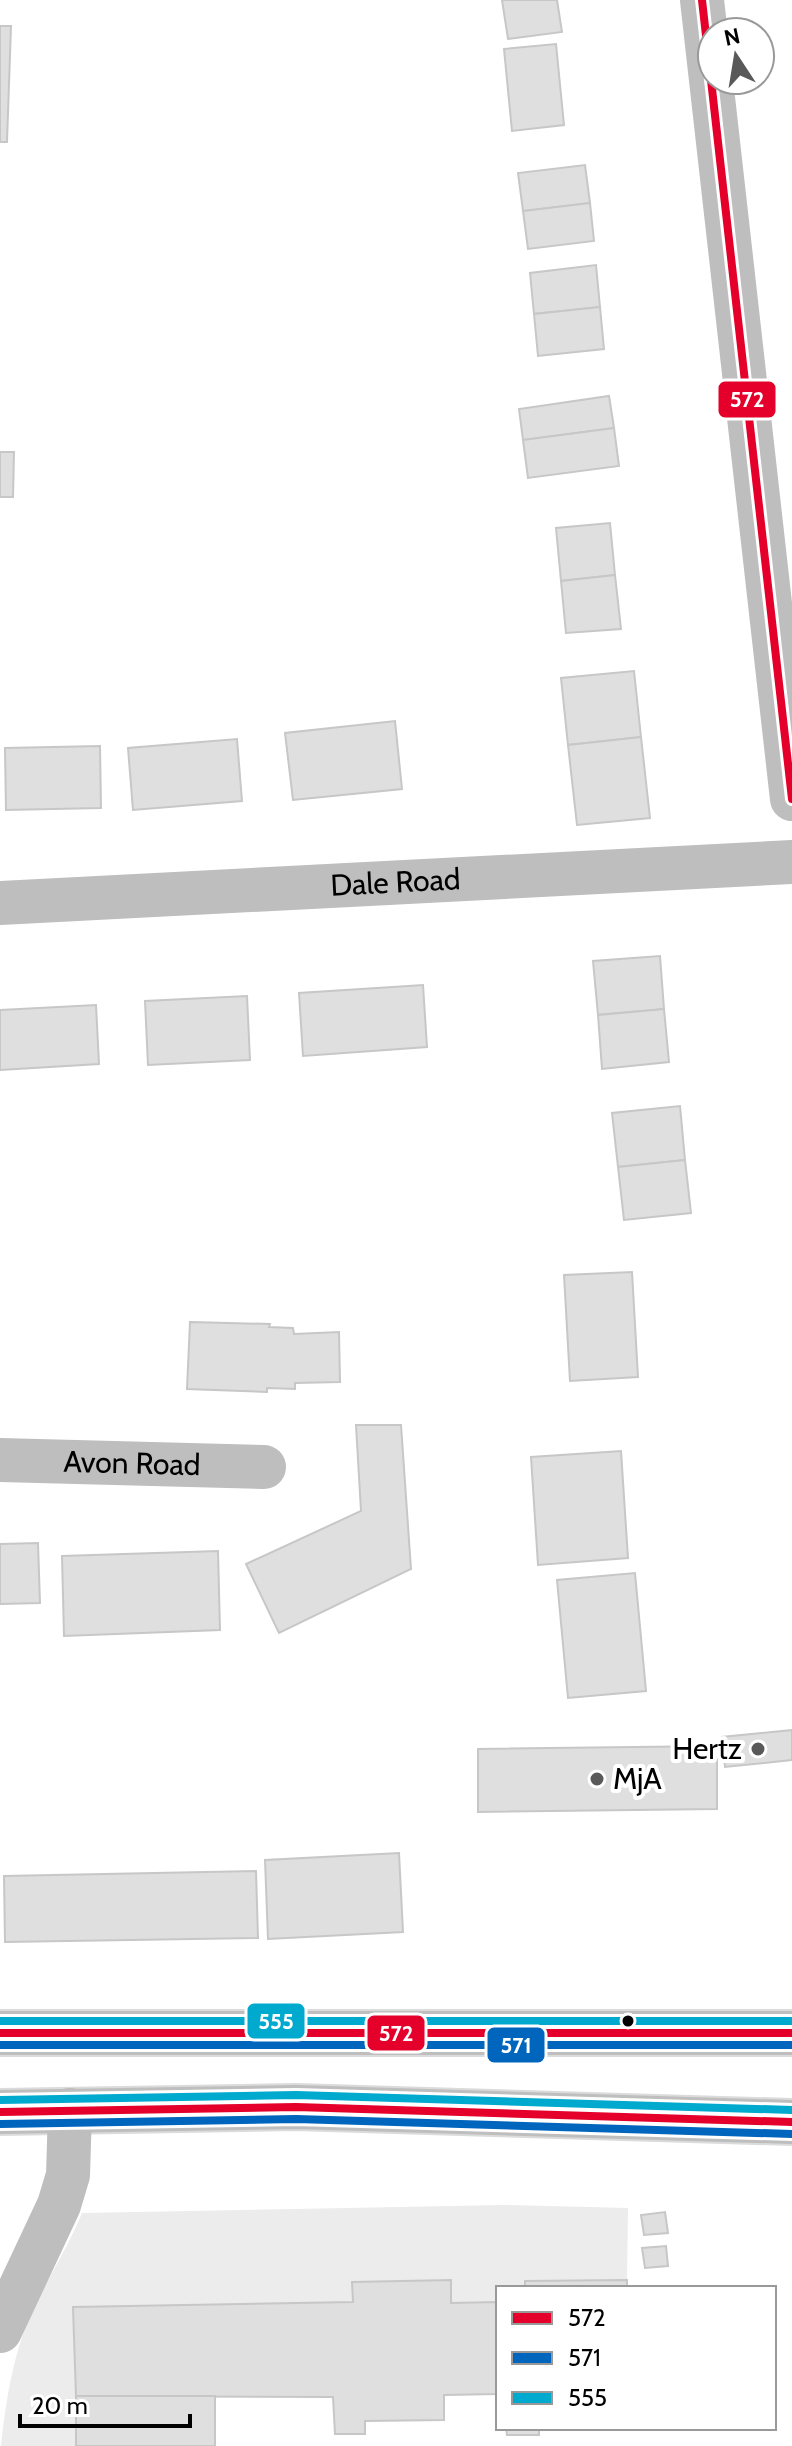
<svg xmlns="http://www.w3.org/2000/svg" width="792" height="2446" viewBox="0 0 792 2446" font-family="Cabin,sans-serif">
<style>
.green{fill:#ececec}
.building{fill:#dfdfdf;stroke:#c7c7c7;stroke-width:2}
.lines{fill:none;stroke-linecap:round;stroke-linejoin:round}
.highway-casing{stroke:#dbdbdb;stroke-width:48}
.street{stroke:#bebebe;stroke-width:44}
.highway{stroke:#bebebe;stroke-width:44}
.bus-1-casing{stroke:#fff;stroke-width:14}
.bus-2-casing{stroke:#fff;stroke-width:14}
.bus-3-casing{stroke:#fff;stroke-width:14}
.bus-1{stroke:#e4002b;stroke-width:8}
.bus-2{stroke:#0065bd;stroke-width:8}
.bus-3{stroke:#00a9ce;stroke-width:8}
.poi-dot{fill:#595959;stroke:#fff;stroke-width:3}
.bus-dot{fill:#000;stroke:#fff;stroke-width:3}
.labels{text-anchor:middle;stroke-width:8;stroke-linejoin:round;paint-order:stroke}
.street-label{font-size:30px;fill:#000;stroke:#fff}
.poi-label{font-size:30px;fill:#000;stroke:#fff;text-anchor:end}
.line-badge{stroke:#fff;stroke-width:3}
.badge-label{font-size:22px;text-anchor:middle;font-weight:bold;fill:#fff}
</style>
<rect width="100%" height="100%" fill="#fff"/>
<!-- green -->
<path class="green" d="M504,2205l124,3 -1,72 -102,1v7h-27v14l-47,1 -1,-23 -98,2 1,20 -279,5 2,139h-75c4,-40 12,-90 28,-127 16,-37 38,-69 53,-106z"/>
<!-- building -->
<g class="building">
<polygon points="502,0 557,0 562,32 508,39"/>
<polygon points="0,26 11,26 7,142 0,142"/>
<polygon points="556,44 564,125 512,131 504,49"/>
<polygon points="585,165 590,203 523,211 518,173"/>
<polygon points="590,203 594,241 528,249 523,211"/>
<polygon points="596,265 600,307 534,314 530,273"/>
<polygon points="600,307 604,349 538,356 534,314"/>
<polygon points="609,396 614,428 523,440 519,409"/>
<polygon points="614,428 619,466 528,478 523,440"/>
<polygon points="0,452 14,452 13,497 0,497"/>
<polygon points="610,523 615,575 561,581 556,528"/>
<polygon points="615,575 621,629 566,633 561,581"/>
<polygon points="634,671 641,737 568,745 561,678"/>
<polygon points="395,721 402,789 293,800 285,733"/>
<polygon points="641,737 650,818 577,825 568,745"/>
<polygon points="237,739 242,801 133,810 128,748"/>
<polygon points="100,746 101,808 6,810 5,748"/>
<polygon points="660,956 664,1009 598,1015 593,961"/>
<polygon points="423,985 427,1047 303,1056 299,993"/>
<polygon points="247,996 250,1060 148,1065 145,1001"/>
<polygon points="96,1005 99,1064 0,1070 0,1010"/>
<polygon points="664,1009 669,1062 602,1069 598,1015"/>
<polygon points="680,1106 685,1160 618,1167 612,1113"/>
<polygon points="685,1160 691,1213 624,1220 618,1167"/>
<polygon points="632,1272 638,1377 570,1381 564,1275"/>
<polygon points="190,1322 270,1324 269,1327 293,1328 294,1334 339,1332 340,1382 295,1383 295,1389 267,1388 267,1392 187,1389"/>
<polygon points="356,1425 401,1425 411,1569 279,1633 246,1564 361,1511"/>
<polygon points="621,1451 628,1558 538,1565 531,1457"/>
<polygon points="38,1543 40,1603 0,1604 0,1544"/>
<polygon points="218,1551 220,1630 64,1636 62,1556"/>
<polygon points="635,1573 646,1691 568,1698 557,1580"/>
<polygon points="792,1730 792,1760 725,1767 722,1737"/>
<polygon points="717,1746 717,1809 478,1812 478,1749"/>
<polygon points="399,1853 403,1932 268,1939 265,1860"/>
<polygon points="256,1871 258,1938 5,1942 4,1876"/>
<polygon points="665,2212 668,2233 644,2235 641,2215"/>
<polygon points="666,2246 668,2266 645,2268 642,2248"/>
<polygon points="451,2280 451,2303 498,2302 498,2394 444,2395 444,2420 365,2421 365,2434 335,2434 333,2397 76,2396 73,2307 353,2302 352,2282"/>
<polygon points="627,2280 627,2288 525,2288 525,2281"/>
<rect x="76" y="2396" width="139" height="50"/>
<polygon points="506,2428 539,2428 539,2435 507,2435"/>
</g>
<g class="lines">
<defs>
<g id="highway">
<polyline points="0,2033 792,2033"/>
<polyline points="0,2112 296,2107 792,2122"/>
</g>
</defs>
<!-- highway casing -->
<use href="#highway" class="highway-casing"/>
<!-- street -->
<g class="street">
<polyline points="702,0 792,799"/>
<path id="s1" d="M0,903l792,-41"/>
<path id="s2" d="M0,1460l264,7"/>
<polyline points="0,2331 59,2205 68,2175 70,2110"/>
</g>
<!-- highway -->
<use href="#highway" class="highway"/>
<defs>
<g id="bus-1">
<polyline points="702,0 792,799"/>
<polyline points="0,2033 792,2033"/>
<polyline points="0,2112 296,2107 792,2122"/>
</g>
<g id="bus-2">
<polyline points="0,2045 792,2045"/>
<polyline points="0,2124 296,2119 792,2134"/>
</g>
<g id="bus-3">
<polyline points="0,2021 792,2021"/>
<polyline points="0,2100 296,2095 792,2110"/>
</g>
</defs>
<!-- bus-1 casing -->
<use href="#bus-1" class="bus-1-casing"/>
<!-- bus-2 casing -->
<use href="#bus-2" class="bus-2-casing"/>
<!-- bus-3 casing -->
<use href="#bus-3" class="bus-3-casing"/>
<!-- bus-1 -->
<use href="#bus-1" class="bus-1"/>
<!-- bus-2 -->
<use href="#bus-2" class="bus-2"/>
<!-- bus-3 -->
<use href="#bus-3" class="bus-3"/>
</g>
<!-- markers -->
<g class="poi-dot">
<circle cx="758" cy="1749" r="8"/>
<circle cx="597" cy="1779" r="8"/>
</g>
<circle class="bus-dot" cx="628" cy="2021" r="7"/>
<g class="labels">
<!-- street labels -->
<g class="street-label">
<text dy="10" stroke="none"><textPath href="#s1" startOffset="396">Dale Road</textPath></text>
<text dy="10" stroke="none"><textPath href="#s2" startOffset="132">Avon Road</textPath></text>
</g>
<!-- poi labels -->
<g class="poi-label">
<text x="742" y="1759">Hertz</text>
<text x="613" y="1789" text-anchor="start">MjA</text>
</g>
</g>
<g class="line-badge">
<rect x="717" y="380" width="60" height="39" rx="8" fill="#e4002b"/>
<rect x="246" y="2002" width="60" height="38" rx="8" fill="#00a9ce"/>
<rect x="366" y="2014" width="60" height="38" rx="8" fill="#e4002b"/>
<rect x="486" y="2026" width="60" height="38" rx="8" fill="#0065bd"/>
</g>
<g class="badge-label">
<text x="747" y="407">572</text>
<text x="276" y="2029">555</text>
<text x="396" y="2041">572</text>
<text x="516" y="2053">571</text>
</g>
<!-- legend -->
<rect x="496" y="2286" width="280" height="144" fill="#ffffff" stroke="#999999" stroke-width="2"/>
<rect x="512" y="2312" width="40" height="12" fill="#e4002b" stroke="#999999" stroke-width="2"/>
<text x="568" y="2326" font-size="24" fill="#000000">572</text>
<rect x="512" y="2352" width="40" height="12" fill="#0065bd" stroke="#999999" stroke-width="2"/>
<text x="568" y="2366" font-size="24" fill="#000000">571</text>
<rect x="512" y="2392" width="40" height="12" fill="#00a9ce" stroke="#999999" stroke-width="2"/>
<text x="568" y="2406" font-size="24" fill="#000000">555</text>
<!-- north arrow -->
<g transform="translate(736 56) rotate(348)"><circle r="38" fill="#ffffff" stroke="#999999" stroke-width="2"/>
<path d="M0-6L14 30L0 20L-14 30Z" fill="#595959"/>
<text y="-12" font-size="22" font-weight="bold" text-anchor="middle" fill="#000000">N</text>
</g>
<!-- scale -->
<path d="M20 2414v12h170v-12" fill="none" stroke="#000000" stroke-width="4"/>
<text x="32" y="2414" font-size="24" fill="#000000" stroke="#ffffff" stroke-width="6" paint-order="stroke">20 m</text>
</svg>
